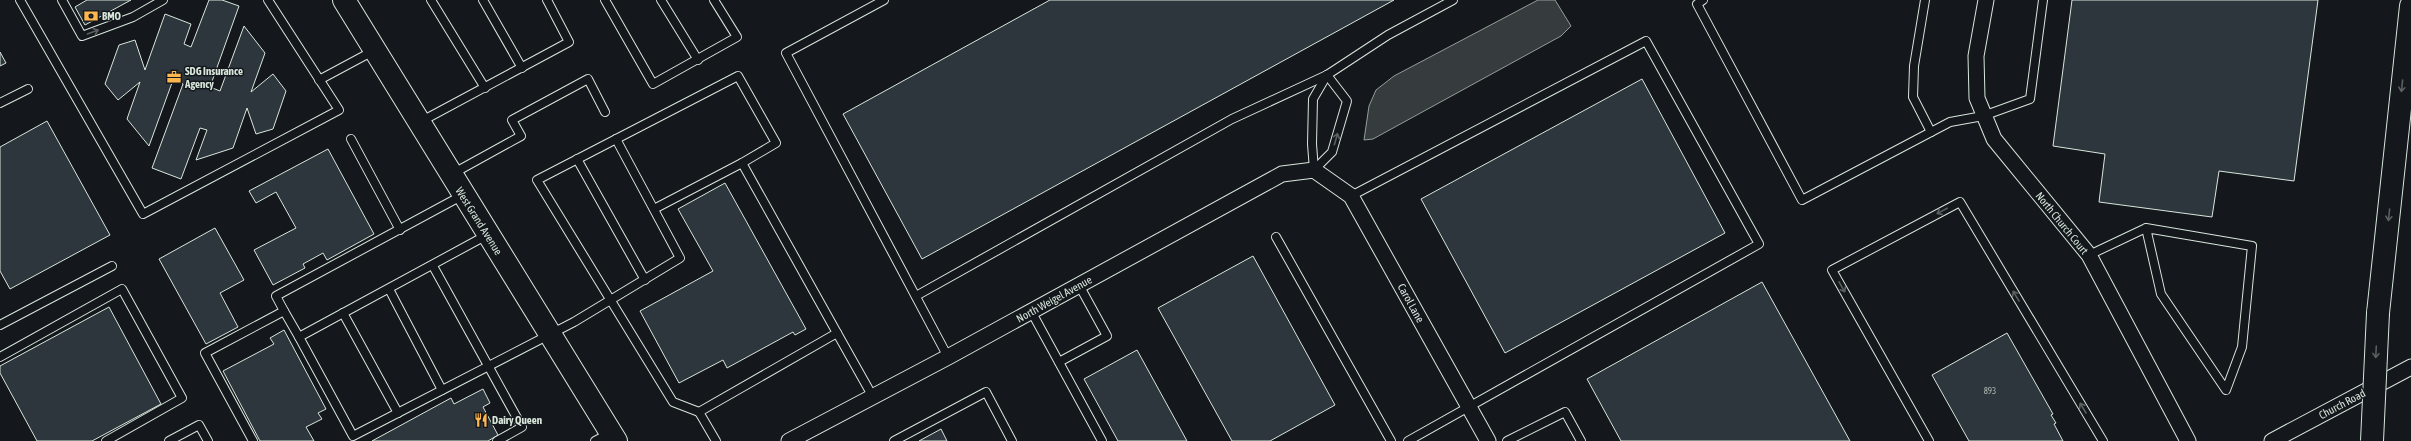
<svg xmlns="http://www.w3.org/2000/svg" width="2411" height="441" viewBox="0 0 2411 441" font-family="'Asap Condensed',sans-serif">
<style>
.water{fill:#363b3e;stroke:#939e99}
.building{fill:#2c363c;stroke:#d8e6dc}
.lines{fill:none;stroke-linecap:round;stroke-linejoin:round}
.service-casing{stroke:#d8e6dc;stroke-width:10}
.minor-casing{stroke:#d8e6dc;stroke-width:17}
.secondary-casing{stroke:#d8e6dc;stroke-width:24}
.motorway-casing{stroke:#d8e6dc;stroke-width:24}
.service{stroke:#14181c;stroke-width:8}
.minor{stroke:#14181c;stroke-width:15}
.secondary{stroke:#14181c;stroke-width:22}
.motorway{stroke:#14181c;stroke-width:22}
.motorway-bridge-casing{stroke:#d8e6dc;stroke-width:24;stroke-linecap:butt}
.motorway-bridge{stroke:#14181c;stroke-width:22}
.oneway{stroke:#59605f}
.labels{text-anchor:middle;stroke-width:3;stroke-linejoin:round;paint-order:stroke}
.number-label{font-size:9px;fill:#adbab4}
.poi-label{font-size:11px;font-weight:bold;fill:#d8e6dc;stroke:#14181c;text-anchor:start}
.street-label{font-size:11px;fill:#d8e6dc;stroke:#14181c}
</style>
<rect width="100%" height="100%" fill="#14181c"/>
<!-- water -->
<polygon class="water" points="1538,0 1555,0 1571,26 1561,36 1373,139 1364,140 1369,106 1376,90 1394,76"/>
<!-- building -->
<g class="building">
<polygon points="87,0 131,0 85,25 75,7"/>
<polygon points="209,0 222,0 239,6 210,87 220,91 244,26 265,53 251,92 273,74 286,91 273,129 256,134 247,108 233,148 196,160 207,130 200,128 181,179 152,168 183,84 173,80 149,146 127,119 140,82 118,100 105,84 119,45 135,40 145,70 165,14 191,24 184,44 191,47"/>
<polygon points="1050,0 1394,0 922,259 843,114"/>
<polygon points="2072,0 2318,0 2294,181 2219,171 2212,217 2099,202 2105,154 2053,146"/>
<polygon points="0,52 6,63 0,66"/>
<polygon points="1642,79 1725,233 1505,353 1421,199"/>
<polygon points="47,121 110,235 10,289 0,271 0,147"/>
<polygon points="328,149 374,234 327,260 323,253 303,264 305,268 273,285 254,250 296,228 276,192 256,203 249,191"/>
<polygon points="725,183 806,329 795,335 793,332 727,368 723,360 679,383 640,311 713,271 678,209"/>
<polygon points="215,228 244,280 220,293 238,327 206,344 159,259"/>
<polygon points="1253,256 1335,405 1270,441 1232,441 1158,308"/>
<polygon points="1762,282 1850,441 1621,441 1587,379"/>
<polygon points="109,307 161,404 92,441 37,441 0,373 0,366"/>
<polygon points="284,330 326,409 318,413 322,419 306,427 314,441 260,441 223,371 274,344 270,338"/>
<polygon points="2007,333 2053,414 2051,415 2056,423 2054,424 2063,441 1969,441 1932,375"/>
<polygon points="1137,350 1187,441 1118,441 1084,379"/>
<polygon points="483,389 490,403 483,407 498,435 488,441 372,441 451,398 454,404"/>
<polygon points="941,429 947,441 919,441"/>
</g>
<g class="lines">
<defs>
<g id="service">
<polyline points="20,0 143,214 339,110 268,0"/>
<polyline points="62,0 82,36 133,17 163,0"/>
<polyline points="431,0 485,88"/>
<polyline points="483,0 522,68"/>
<polyline points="605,0 653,84 737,37 714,0"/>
<polyline points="661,0 698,60"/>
<polyline points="884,0 786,53 948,357"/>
<polyline points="1703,0 1697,4 1802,200 1950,122 1983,116 2030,99 2043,0"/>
<polyline points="1925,0 1914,66 1913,97 1931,132"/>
<polyline points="319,80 375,50"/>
<polyline points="0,103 28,89"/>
<polyline points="420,122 569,42 547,0"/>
<polyline points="351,139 400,230"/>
<polyline points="577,159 645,280"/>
<polyline points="1314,170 1332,152 1347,101 1327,75"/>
<polyline points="1314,170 1312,144 1313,99 1327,75"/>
<polyline points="452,174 521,136 512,120 588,79 605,112"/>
<polyline points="1351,196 1646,41 1759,244 1408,441"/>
<polyline points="654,209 742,163"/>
<polyline points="487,235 299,337 353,436 574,322 680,258 616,139"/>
<polyline points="1276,237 1391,441"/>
<polyline points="2089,255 2146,228 2252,246 2242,347 2226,390 2161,294 2146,228"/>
<polyline points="433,266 522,427 497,441"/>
<polyline points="389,289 442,390"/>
<polyline points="916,296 1232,119 1327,75 1388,35 1453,0"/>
<polyline points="284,311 276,296 463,195"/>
<polyline points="1031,311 1102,441"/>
<polyline points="343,313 398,413"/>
<polyline points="0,325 112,266"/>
<polyline points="0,357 122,289 182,398 106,441"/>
<polyline points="1059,362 1107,336 1079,285"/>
<polyline points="699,412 673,402 537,180 738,76 776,143 742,163 837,333"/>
<polyline points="169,441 199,425 208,441"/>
<polyline points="253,441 205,353 284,311 299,337"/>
<polyline points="595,441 610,433"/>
<polyline points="716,441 699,412 837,333 873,397"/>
<polyline points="894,441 986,392 1012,441"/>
<polyline points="1507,441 1565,412 1581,441"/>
<polyline points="1929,441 1832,270 1960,202 2103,441"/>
</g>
<g id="minor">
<polyline points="1986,0 1976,56 1977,98 1994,139 2089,255 2188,441"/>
<polyline points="789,441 948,357 1282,174 1314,170 1351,196 1488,441"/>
<polyline points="2272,441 2411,367"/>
</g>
<polyline id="secondary" points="344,0 616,441"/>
<polyline id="motorway" points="2378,313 2411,6"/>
</defs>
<!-- service casing -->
<use href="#service" class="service-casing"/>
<!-- minor casing -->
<use href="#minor" class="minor-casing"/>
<!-- secondary casing -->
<use href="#secondary" class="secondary-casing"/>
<!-- motorway casing -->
<use href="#motorway" class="motorway-casing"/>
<!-- service -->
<use href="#service" class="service"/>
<!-- minor -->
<use href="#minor" class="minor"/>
<!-- secondary -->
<use href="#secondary" class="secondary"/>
<!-- motorway -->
<use href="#motorway" class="motorway"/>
<defs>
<polyline id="motorway-bridge" points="2372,441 2378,313"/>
</defs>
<!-- motorway-bridge casing -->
<use href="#motorway-bridge" class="motorway-bridge-casing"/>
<!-- motorway-bridge -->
<use href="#motorway-bridge" class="motorway-bridge"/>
</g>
<!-- one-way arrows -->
<defs><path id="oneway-shaft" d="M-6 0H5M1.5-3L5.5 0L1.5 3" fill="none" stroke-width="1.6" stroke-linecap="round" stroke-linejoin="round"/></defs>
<g class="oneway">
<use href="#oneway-shaft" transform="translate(93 32) rotate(-20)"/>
<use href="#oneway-shaft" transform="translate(2402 86) rotate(96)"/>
<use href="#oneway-shaft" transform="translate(1336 139) rotate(-74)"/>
<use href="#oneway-shaft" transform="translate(1942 211) rotate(152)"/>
<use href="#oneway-shaft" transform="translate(2389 215) rotate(96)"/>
<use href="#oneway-shaft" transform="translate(1842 287) rotate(60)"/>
<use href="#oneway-shaft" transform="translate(2016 296) rotate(-121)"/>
<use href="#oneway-shaft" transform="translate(2376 352) rotate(93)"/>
<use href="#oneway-shaft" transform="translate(2083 408) rotate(-121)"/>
</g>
<!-- icons -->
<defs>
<symbol id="bank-bare" viewBox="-9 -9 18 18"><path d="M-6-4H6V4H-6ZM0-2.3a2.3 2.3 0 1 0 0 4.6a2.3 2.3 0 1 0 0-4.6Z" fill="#ffb74d" stroke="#14181c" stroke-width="2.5" paint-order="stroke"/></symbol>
<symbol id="office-bare" viewBox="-9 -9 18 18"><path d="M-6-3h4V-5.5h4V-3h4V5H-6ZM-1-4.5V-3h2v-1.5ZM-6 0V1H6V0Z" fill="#ffb74d" stroke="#14181c" stroke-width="2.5" paint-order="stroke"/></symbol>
<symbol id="restaurant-bare" viewBox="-9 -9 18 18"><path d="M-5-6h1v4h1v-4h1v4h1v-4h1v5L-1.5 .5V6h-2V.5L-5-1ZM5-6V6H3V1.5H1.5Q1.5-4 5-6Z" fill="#ffb74d" stroke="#14181c" stroke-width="2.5" paint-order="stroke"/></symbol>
</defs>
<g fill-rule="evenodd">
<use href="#bank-bare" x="81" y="6" width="20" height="20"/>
<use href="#office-bare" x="164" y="67" width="20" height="20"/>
<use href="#restaurant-bare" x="471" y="410" width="20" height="20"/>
</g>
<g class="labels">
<!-- number labels -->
<g class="number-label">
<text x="1990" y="394">893</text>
</g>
<!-- poi labels -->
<g class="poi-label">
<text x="102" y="20">BMO</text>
<text x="185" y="75">SDG Insurance<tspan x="185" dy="13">Agency</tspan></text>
<text x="492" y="424">Dairy Queen</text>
</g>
<!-- street labels -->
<g class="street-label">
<text transform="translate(479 221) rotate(58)" y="4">West Grand Avenue</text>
<text transform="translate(2062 223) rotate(51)" y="4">North Church Court</text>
<text transform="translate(1054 299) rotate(-29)" y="4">North Weigel Avenue</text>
<text transform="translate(1411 303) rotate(61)" y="4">Carol Lane</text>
<text transform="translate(2342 404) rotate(-28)" y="4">Church Road</text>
</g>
</g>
</svg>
